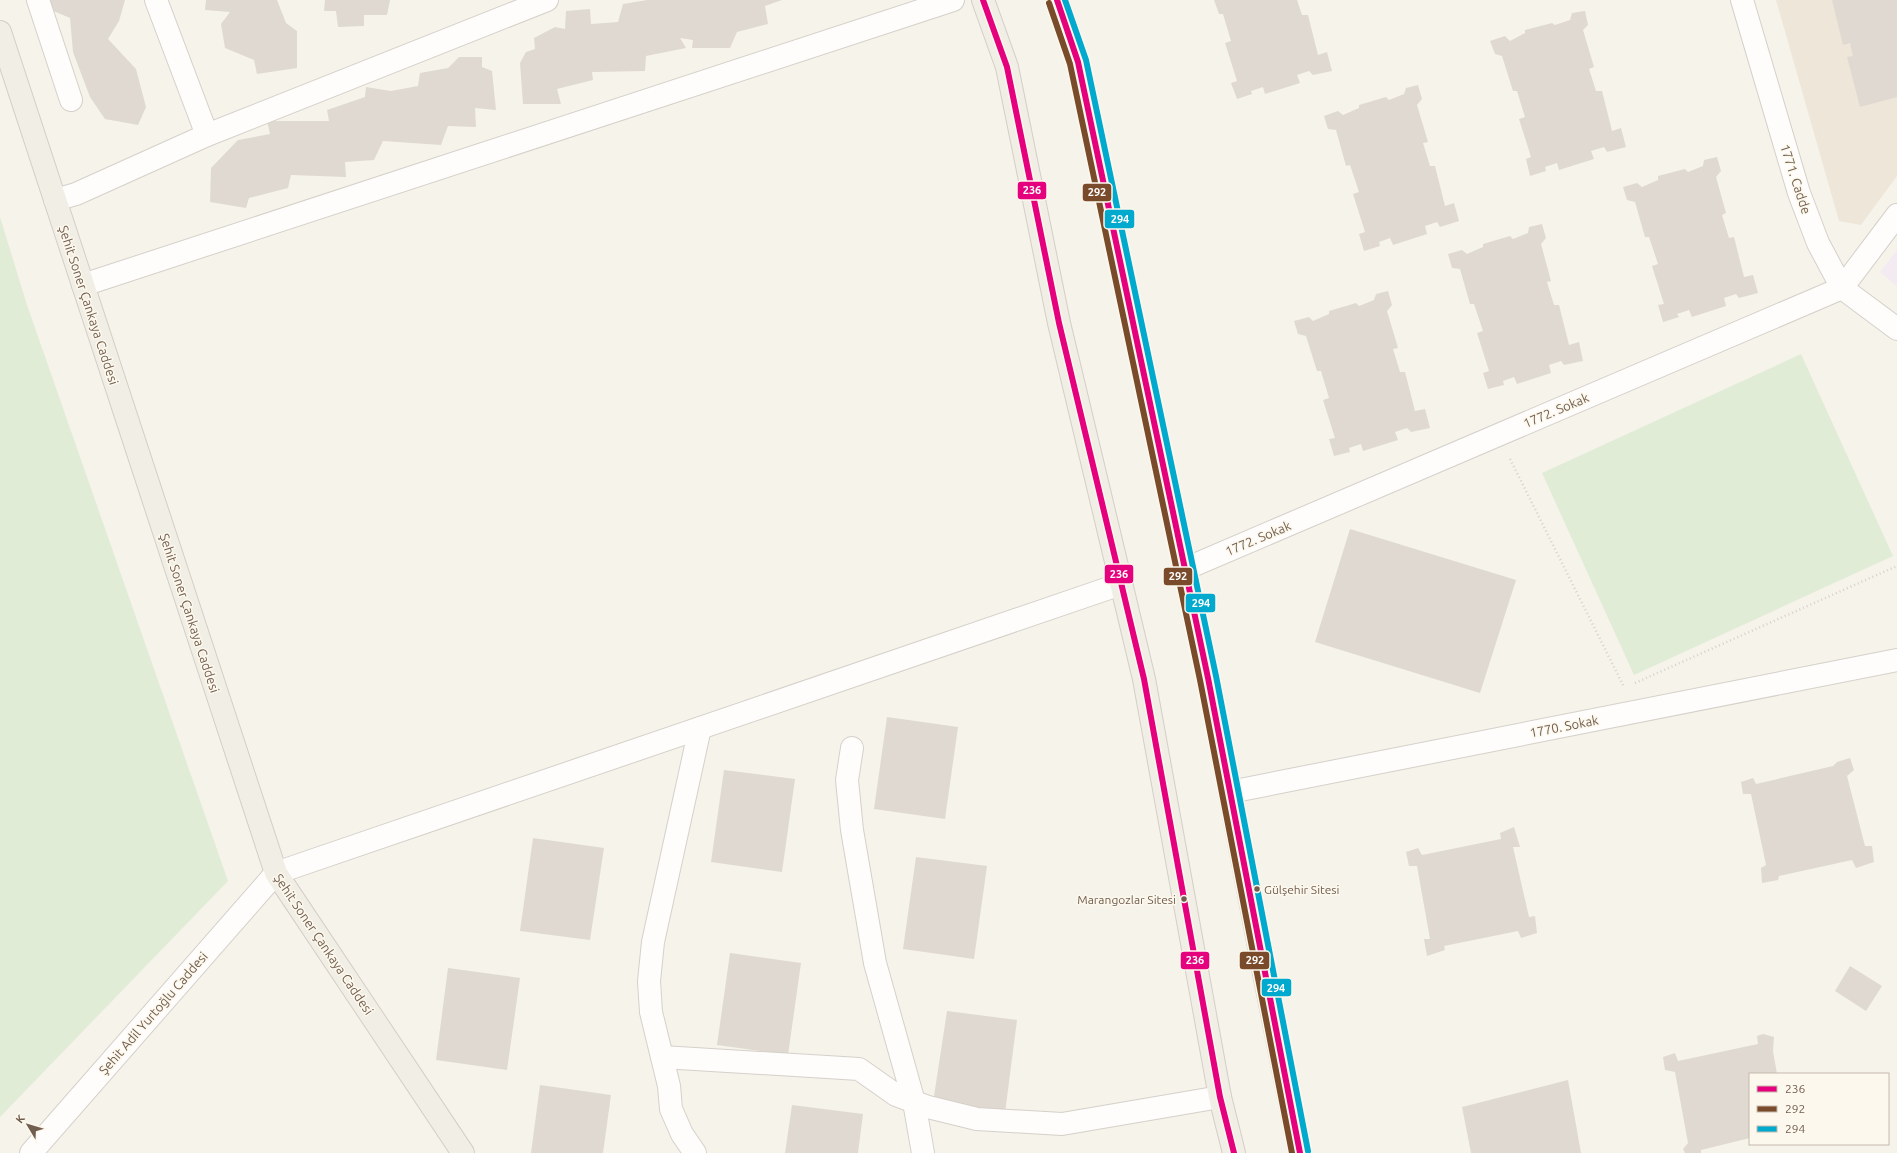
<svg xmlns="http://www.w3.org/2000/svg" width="1897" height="1153" viewBox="0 0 1897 1153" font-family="Ubuntu,sans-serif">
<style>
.residential{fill:#eee6d9}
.education{fill:#f4eaf1}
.green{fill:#e1ecd7}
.building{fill:#dfd9d1}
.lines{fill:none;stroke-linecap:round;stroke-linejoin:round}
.minor-casing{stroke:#d5d0c9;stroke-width:24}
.major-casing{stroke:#d4cec7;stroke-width:24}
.path{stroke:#d7d1cb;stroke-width:2.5;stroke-dasharray:1 3;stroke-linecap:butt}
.minor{stroke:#fefdfc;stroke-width:22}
.major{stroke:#f1eee6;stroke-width:22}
.bus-1-casing{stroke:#fdf8ed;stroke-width:9}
.bus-2-casing{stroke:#fdf8ed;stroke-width:9}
.bus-3-casing{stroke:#fdf8ed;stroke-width:9}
.bus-1{stroke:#e5007d;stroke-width:6}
.bus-2{stroke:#7a4b2a;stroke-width:6}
.bus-3{stroke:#00a9ce;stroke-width:6}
.bus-dot{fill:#715e4e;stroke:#fdf8ed;stroke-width:1.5}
.labels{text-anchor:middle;stroke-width:3;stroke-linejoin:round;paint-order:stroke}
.bus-label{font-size:12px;fill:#715e4e;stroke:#fdf8ed;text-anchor:start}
.street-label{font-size:13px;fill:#715e4e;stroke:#fdf8ed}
.line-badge{stroke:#fdf8ed;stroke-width:1.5}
.badge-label{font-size:11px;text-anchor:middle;font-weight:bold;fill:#fff}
</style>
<rect width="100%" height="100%" fill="#f6f3eb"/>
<!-- residential -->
<polygon class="residential" points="1776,0 1897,0 1897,176 1861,225 1839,221"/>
<!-- education -->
<polygon class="education" points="1897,250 1897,287 1880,272"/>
<!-- green -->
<g class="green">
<polygon points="0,217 27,305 228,881 0,1117"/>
<polygon points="1801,354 1893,556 1634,675 1542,473"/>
</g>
<!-- building -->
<g class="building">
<polygon points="48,0 125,0 119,21 108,39 136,69 146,107 138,125 105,119 90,97 73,52 70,18 51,10"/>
<polygon points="206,0 277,0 286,23 297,31 297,68 257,74 254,60 225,48 221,24 230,12 205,10"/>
<polygon points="325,0 390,0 387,15 364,15 364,26 338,27 336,11 324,11"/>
<polygon points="647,0 782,0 765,6 768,24 737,32 730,48 692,48 693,40 680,38 686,48 646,56 645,71 592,72 593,80 557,89 561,104 523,104 520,63 526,52 535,49 534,38 555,27 565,29 566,11 590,9 591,24 618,22 623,4"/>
<polygon points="1214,0 1297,0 1302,15 1308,15 1318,55 1327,52 1332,71 1313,75 1309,71 1297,75 1300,83 1265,94 1263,87 1251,91 1252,94 1237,99 1231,83 1237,81 1225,43 1231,41 1223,14 1219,14"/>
<polygon points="1832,0 1897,0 1897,97 1860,107 1847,57 1853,56 1850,43 1843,45"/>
<polygon points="1585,11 1588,25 1583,30 1594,67 1589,69 1596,91 1602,91 1612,131 1621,128 1626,147 1607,152 1604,147 1591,151 1594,159 1559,170 1557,163 1545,167 1546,171 1530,176 1526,159 1531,157 1519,119 1525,117 1517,91 1513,91 1502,56 1495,54 1490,41 1505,36 1510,41 1525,33 1525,30 1552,23 1555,25 1570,20 1572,13"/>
<polygon points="459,57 482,57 482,67 492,71 496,110 475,108 476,127 448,126 441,145 383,141 374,160 345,162 346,177 291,175 288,188 249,198 246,208 210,202 211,168 238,140 270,134 267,121 329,121 327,110 365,97 366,87 391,91 418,86 420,73 448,68"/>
<polygon points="1418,85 1422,99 1417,105 1428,142 1423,143 1430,166 1435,166 1445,206 1454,203 1459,221 1440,227 1437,222 1425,226 1427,234 1393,245 1390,238 1379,242 1380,246 1364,251 1359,234 1365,232 1353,194 1359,192 1350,165 1346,166 1336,130 1328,129 1324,116 1338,111 1343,115 1359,108 1359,105 1386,97 1389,100 1404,94 1406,88"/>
<polygon points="1717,157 1721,171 1716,177 1726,213 1722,215 1729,238 1734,237 1744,277 1753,275 1758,293 1739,298 1736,294 1724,298 1726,306 1692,317 1689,310 1677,314 1679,317 1663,322 1658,305 1664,304 1652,266 1658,264 1649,237 1645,237 1635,202 1627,200 1623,187 1637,183 1642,187 1658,180 1658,176 1685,169 1688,172 1703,166 1704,160"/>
<polygon points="1542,224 1546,238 1541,244 1551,281 1547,282 1554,305 1559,305 1569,345 1579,342 1583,361 1564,365 1561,361 1549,365 1551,373 1517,384 1514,377 1503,381 1504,385 1488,389 1483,373 1489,371 1477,333 1483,331 1474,304 1470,304 1460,269 1452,268 1448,254 1462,250 1467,254 1483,247 1483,244 1510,236 1513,239 1528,233 1529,227"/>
<polygon points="1388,291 1392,305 1387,311 1398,348 1393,349 1400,372 1405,372 1415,411 1425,409 1430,428 1411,432 1407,428 1395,432 1398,440 1363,451 1361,444 1349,448 1350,452 1334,456 1329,439 1335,438 1323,400 1329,398 1321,371 1317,371 1306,336 1298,334 1294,321 1309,317 1313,321 1329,314 1329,311 1356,303 1359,306 1374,300 1376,294"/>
<polygon points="1350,529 1516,580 1480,693 1315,642"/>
<polygon points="887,717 958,727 945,819 874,809"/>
<polygon points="1850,758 1854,770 1847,776 1865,846 1872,846 1874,862 1856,868 1852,860 1779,876 1778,880 1762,883 1761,868 1766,865 1751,794 1743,794 1741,782 1753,778 1756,784 1833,766 1837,762"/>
<polygon points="724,770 795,779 782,872 711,862"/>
<polygon points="1514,827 1520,847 1513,847 1529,917 1535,916 1537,933 1521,938 1518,931 1444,946 1445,950 1427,956 1424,939 1430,939 1417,866 1409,866 1406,852 1418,848 1422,855 1501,839 1500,833"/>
<polygon points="533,838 604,848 590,940 520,931"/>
<polygon points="916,857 987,866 974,959 903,949"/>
<polygon points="730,953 801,963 788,1055 717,1045"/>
<polygon points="1850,966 1882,986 1866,1011 1835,991"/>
<polygon points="448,968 520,978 507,1070 436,1060"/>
<polygon points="947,1011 1017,1020 1005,1113 933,1103"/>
<polygon points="1763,1034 1774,1037 1773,1051 1777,1074 1750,1074 1750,1138 1701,1150 1701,1153 1685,1153 1683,1149 1688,1143 1675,1072 1665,1070 1663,1057 1675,1053 1678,1061 1758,1044 1757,1036"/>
<polygon points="1568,1080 1581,1153 1471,1153 1462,1107"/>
<polygon points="540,1085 611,1095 603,1153 531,1153"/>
<polygon points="792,1105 863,1114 858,1153 785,1153"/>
</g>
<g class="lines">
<defs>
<g id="minor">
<polyline points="38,0 71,100"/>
<polyline points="156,0 207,135"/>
<polyline points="1742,0 1799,193 1818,243 1842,288 1897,329"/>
<polyline points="55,200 76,194 207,135 547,0"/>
<polyline points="83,285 953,0"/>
<polyline points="1185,569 1842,288 1897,215"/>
<polyline points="852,748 847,780 852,830 875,963 914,1102 923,1153"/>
<polyline points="1230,792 1897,660"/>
<polyline points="662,1057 859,1069 896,1095 928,1107 977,1119 1062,1124 1220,1097"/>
<polyline points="31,1153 276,873 1121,584"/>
<polyline points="695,1153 682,1134 671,1109 669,1086 651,1012 649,981 653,942 700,728"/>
</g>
<g id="major">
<polyline points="983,0 1007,67 1059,323 1144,679 1220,1097 1234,1153"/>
<polyline points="1057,0 1078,62 1208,678 1263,968 1300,1153"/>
<polyline points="0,32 276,873 463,1153"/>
</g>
</defs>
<!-- minor casing -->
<use href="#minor" class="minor-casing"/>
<!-- major casing -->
<use href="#major" class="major-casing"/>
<!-- path -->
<g class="path">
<polyline points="1510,459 1624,687"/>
<polyline points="1635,683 1897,566"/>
</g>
<!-- minor -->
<use href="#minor" class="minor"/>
<!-- major -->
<use href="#major" class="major"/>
<defs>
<g id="bus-1">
<polyline points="983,0 1007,67 1059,323 1144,679 1220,1097 1234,1153"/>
<polyline points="1057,0 1078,62 1208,678 1300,1153"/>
</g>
<polyline id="bus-2" points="1049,3 1070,64 1200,680 1292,1153"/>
<polyline id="bus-3" points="1065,0 1086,60 1216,676 1308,1151"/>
</defs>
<!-- bus-1 casing -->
<use href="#bus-1" class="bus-1-casing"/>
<!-- bus-2 casing -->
<use href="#bus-2" class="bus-2-casing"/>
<!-- bus-3 casing -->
<use href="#bus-3" class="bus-3-casing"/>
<!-- bus-1 -->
<use href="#bus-1" class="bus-1"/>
<!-- bus-2 -->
<use href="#bus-2" class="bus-2"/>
<!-- bus-3 -->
<use href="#bus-3" class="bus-3"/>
</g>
<!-- markers -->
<g class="bus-dot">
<circle cx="1257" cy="889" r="3.5"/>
<circle cx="1184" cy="899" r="3.5"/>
</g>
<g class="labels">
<!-- bus labels -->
<g class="bus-label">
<text x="1264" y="894">Gülşehir Sitesi</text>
<text x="1176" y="904" text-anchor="end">Marangozlar Sitesi</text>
</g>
<!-- street labels -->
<g class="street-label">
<text transform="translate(1796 179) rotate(72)" y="5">1771. Cadde</text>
<text transform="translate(89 305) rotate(72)" y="5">Şehit Soner Çankaya Caddesi</text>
<text transform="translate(1556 410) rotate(-23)" y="5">1772. Sokak</text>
<text transform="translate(1258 538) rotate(-23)" y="5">1772. Sokak</text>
<text transform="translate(190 613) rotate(72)" y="5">Şehit Soner Çankaya Caddesi</text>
<text transform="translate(1564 726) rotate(-11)" y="5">1770. Sokak</text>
<text transform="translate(324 944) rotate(56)" y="5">Şehit Soner Çankaya Caddesi</text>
<text transform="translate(153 1013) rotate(-49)" y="5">Şehit Adil Yurtoğlu Caddesi</text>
</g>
</g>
<g class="line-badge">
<rect x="1017" y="181" width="30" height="19" rx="4" fill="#e5007d"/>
<rect x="1082" y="183" width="30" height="19" rx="4" fill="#7a4b2a"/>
<rect x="1104" y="209" width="31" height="20" rx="4" fill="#00a9ce"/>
<rect x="1104" y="564" width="30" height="20" rx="4" fill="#e5007d"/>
<rect x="1163" y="567" width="30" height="19" rx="4" fill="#7a4b2a"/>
<rect x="1185" y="593" width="31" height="20" rx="4" fill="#00a9ce"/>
<rect x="1180" y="951" width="30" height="19" rx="4" fill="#e5007d"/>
<rect x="1239" y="951" width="31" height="19" rx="4" fill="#7a4b2a"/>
<rect x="1261" y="978" width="31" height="19" rx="4" fill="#00a9ce"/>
</g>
<g class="badge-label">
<text x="1032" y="194">236</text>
<text x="1097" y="196">292</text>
<text x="1120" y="223">294</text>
<text x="1119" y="578">236</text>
<text x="1178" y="580">292</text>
<text x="1201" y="607">294</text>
<text x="1195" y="964">236</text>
<text x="1255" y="964">292</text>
<text x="1276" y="992">294</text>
</g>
<!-- legend -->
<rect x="1749" y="1073" width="140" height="72" fill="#fdf8ed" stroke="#c5baad"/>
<rect x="1757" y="1086" width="20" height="6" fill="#e5007d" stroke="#c5baad"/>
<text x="1785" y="1093" font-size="12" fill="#715e4e">236</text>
<rect x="1757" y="1106" width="20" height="6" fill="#7a4b2a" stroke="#c5baad"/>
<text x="1785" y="1113" font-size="12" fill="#715e4e">292</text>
<rect x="1757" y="1126" width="20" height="6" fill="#00a9ce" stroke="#c5baad"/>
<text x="1785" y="1133" font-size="12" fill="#715e4e">294</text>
<!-- north arrow -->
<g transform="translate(28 1125) rotate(308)" stroke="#fdf8ed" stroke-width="3" paint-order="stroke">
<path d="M0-3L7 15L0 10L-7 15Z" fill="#715e4e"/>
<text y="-6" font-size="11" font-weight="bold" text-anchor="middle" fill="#715e4e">K</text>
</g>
</svg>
